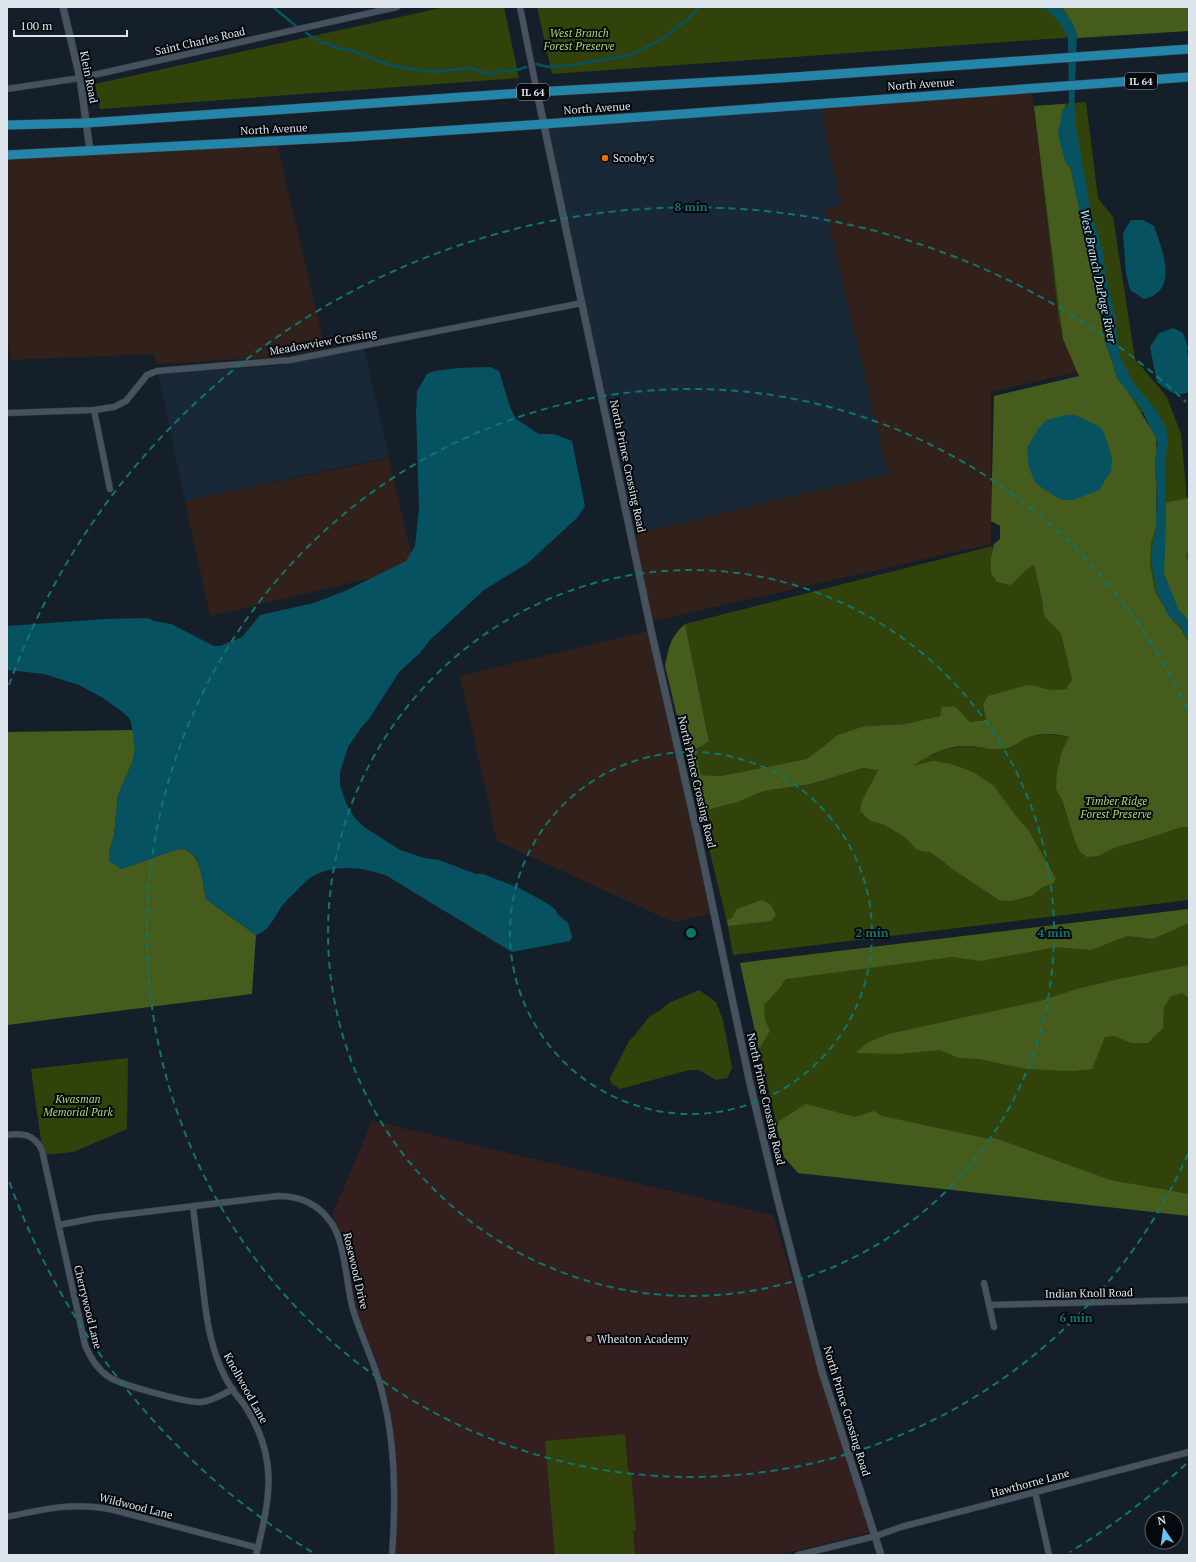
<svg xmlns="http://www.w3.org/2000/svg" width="1196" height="1562" viewBox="0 0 1196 1562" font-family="'PT Serif',serif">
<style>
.built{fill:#192837}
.industrial{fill:#32201b}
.education{fill:#33201e}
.green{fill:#31430b}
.forest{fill:#465c1d}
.water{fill:#065261}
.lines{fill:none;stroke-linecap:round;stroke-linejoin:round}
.stream{stroke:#065261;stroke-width:2.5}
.river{stroke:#065261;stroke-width:14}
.minor-casing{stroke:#333942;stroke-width:7}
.tertiary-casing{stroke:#333942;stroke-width:8}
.primary-casing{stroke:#333942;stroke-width:10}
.minor{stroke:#46525d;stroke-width:6}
.tertiary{stroke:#46525d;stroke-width:7}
.primary{stroke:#2485a9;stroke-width:9}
.ring{fill:none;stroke:#0f766e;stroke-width:2;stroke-dasharray:7 5}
.food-dot{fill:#e8710a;stroke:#05090d;stroke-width:1.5}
.education-dot{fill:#8d6e63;stroke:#05090d;stroke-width:1.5}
.labels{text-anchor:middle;stroke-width:4;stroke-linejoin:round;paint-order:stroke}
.shield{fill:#05090d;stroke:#9ca2a8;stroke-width:1}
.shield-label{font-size:10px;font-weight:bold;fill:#dde4eb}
.park-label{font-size:11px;font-style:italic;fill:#afd86a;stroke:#05090d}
.street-label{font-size:11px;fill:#dde4eb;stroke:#05090d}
.poi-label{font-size:11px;fill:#dde4eb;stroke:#05090d;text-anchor:start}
.water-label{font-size:12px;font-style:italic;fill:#b8eefd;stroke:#05090d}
.centre{fill:#0f766e;stroke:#05090d;stroke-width:2}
.ring-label{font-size:12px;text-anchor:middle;font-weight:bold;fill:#0f766e;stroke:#05090d;stroke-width:4;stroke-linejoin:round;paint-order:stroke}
</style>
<rect width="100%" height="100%" fill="#151f29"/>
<!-- built -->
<g class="built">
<polygon points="820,106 841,205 825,208 888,474 634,534 547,128"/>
<polygon points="364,348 389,457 185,501 158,373 276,366"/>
</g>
<!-- industrial -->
<g class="industrial">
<polygon points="1032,93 1059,322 1077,372 991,392 991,544 653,621 634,534 888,474 825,208 841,205 820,106"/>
<polygon points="277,144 325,348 280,357 157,364 154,354 12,360 7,335 7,159"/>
<polygon points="389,458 414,568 210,616 185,501"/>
<polygon points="648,631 711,914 673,922 497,841 460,676"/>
</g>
<!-- education -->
<polygon class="education" points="372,1121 773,1215 821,1375 871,1532 779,1555 395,1555 397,1531 395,1453 389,1403 375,1355 360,1323 345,1250 332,1216"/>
<!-- green -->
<g class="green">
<polygon points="445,7 504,7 519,78 100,109 95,84"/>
<polygon points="537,7 1189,7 1189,29 552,74"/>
<polygon points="1086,102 1098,198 1113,217 1135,359 1167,397 1181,434 1187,498 1189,498 1189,900 733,955 728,926 700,812 738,802 764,791 811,784 863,768 878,770 870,785 912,767 924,758 947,749 965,746 1002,749 1030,737 1045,734 1069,737 1066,744 1089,739 1159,505 1159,447 1143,412 1110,427 1077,372 1059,322 1034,106"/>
<polygon points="993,546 991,556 1011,585 1025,571 1034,565 1042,600 1044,616 1061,634 1072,680 1066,689 1051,690 1036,686 983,704 986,720 970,722 955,706 943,707 940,716 905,724 865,726 807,759 720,776 701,775 695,749 702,746 709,741 685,624"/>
<polygon points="1189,909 1189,1205 798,1173 784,1157 740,963"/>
<polygon points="699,990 716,1002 723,1020 732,1068 727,1078 716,1080 699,1070 689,1070 620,1089 611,1083 610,1078 629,1041 635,1035 649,1017 662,1009 669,1003"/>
<polygon points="128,1058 127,1129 73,1152 43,1155 31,1069"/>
<polygon points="625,1434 628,1471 631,1472 636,1530 633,1531 635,1555 555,1555 545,1441"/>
</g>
<!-- forest -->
<g class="forest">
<polygon points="1061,7 1189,7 1189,31 1077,38 1077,34 1065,11"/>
<path d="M1065,104l-3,28 36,159 5,45 12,35 41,66 1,20 -1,70 -5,16 -1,21 5,28 19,30 6,6 9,16v183h-7l-40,13 -26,7 -18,9 -11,1 -7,-5 -5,-11 -12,-39 -7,-13 1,-16 5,-22 7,-14c-12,-3 -27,-5 -39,0 -9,3 -19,12 -29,12 -11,1 -23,-3 -34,-3 -18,-1 -39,9 -54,20l20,-5 18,3 22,8 21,14 21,29 14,16 27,48 -3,5 -9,2 -11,9 -22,6 -12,-1 -45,-30 -18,-14 -6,-4 -9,-1 -6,-3 -10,-11 -22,-13 -12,-3 -11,-10 2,-10 16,-31 -15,-2 -52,16 -47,7 -26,11 -38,10 -35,-146c4,-19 5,-29 20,-42l24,117 -7,5 -7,3 6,26 19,1 87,-17 31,-24 27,-9 40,-2 35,-8 2,-9 13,-1 15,16 16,-2 -3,-16 5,-8 40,-11 8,1 15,4 15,-1 6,-9 -11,-46 -17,-18 -2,-16 -8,-35 -9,6 -14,14 -14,-3 -6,-9v-17l3,-12 6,-5v-13l-9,-5 3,-125 85,-20 -16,-37 -29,-233z"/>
<polygon points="1189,498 1189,550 1186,555 1189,564 1189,620 1179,611 1164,574 1164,566 1165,503"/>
<path d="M133,730l2,19 -2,12 -15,34 -4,41 -5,16 12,17 54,-19c3,0 7,-1 9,-1 18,5 19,36 22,50l50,36 -4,59 -245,31v-293z"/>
<polygon points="762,900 771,905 776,915 771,921 728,926 727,920 732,918 737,909"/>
<polygon points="1189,909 1189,923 1153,939 1127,936 1091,950 1056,947 981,961 952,957 786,979 778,990 764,1005 765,1020 770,1031 759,1049 740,963"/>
<polygon points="1189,965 1189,998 1182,993 1171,996 1164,1007 1163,1028 1148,1043 1131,1043 1114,1036 1105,1037 1092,1069 1071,1071 1026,1069 980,1059 959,1058 940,1050 899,1054 856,1053 867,1043 888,1034 1040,1001 1077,989 1119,979"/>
<polygon points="806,1104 855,1117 874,1111 882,1116 989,1139 995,1138 1110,1180 1189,1194 1189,1216 798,1173 784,1157 776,1123"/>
</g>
<!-- water -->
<g class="water">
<path d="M1042,7h19l11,15 5,12 -3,81 17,97 11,36 5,35 8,32 3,30 3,14 14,26 19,22 12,20 2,14 -3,21 1,60 -2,52 15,37 10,9v22l-10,-18 -10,-7 -13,-27 -1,-11 -2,-5 -1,-10v-15l4,-22 1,-42 -2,-7v-21l3,-14 -16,-33 -26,-33 -4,-18 -6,-13v-11l-7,-40 -17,-71 -14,-70 -1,-15 -3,-13v-6l5,-10 -1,-72c-6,-13 -13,-24 -26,-31z"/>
<path d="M1131,220h12l11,6c8,23 26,65 -10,73l-14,-9 -4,-17 -3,-40z"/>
<path d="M1173,328l10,5 5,14 -1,4 2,13v28c-14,6 -21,-2 -32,-10l-7,-35 9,-14z"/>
<path d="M490,367l9,4 11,36 6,12 23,15h15l18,7 13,65 -7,11 -50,46 -44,27 -55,51 -9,12 -21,19 -30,47 -8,9 -13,19 -4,12 -4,14v12l6,18 8,14 10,10 36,23 24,8 15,2 37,14h7l36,14 26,14 11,8 1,4 11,9 4,14 -2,4 -58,11 -125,-76c-23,-9 -54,-13 -77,2 -3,2 -6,6 -9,8 -6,7 -13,12 -19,20 -7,10 -13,25 -26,29l-50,-36c-3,-14 -4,-46 -22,-50 -2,0 -6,1 -9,1l-54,19 -12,-8v-9l5,-16 4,-41 15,-34 2,-12 -4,-27 -2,-4 -9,-8 -17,-12 -24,-13 -35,-11 -37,-4v-44l99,-7 42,-1 6,3 17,3 43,22h6l22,-9 18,-22 54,-12 31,-12 61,-30 9,-15 4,-38 -3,-95 1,-22 10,-17 7,-3 24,-3z"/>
<polygon points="1066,415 1075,415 1090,422 1100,427 1104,432 1112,458 1111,471 1099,490 1073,500 1061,500 1042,488 1035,482 1029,468 1027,448 1038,429 1046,420"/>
</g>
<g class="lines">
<!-- stream -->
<g class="stream">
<polyline points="273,7 296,26"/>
<polyline points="306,33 323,43 329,44 340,49 347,49 390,65 406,68 410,69 432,72 471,68 492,75 498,70 514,71 526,67"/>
<polyline points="536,64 548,67 573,65 631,55 664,38 687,20 699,7"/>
</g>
<!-- river -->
<polyline class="river" points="1069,113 1065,134 1072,160"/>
<defs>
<g id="minor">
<polyline points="520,7 537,92"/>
<polyline points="7,89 80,78 397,7"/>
<polyline points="94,410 110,489"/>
<polyline points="7,413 94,410 114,407 126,401 147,375 157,371 290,360 582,303"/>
<path d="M7,1135c16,-2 27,-1 35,15l43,195c5,12 13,25 24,32 12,8 78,26 92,25 12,-1 22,-8 32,-13"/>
<path d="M193,1206c3,28 7,55 10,82 2,18 4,36 9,54 4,16 11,33 20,47 4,6 9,11 13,17 34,52 25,93 11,149"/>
<path d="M59,1225l36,-7 183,-22c21,0 39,7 52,25 15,19 16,60 22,85 8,29 23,56 30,86 14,52 14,109 10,163"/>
<polyline points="984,1283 994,1327"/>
<polyline points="989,1305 1189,1300"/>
<polyline points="1035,1492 1049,1555"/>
<path d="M7,1517c37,-8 66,-15 103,-8l148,39"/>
<polyline points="798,1555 876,1536 901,1527 1189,1452"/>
</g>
<g id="tertiary">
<polyline points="63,7 80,78 90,151"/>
<polyline points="537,92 651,630 698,837 749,1079 778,1201 822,1372 881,1555"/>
</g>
<g id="primary">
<polyline points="7,125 86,123 537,92 780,78 1189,49"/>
<polyline points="7,155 350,137 544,124 1189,77"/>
</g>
</defs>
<!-- minor casing -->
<use href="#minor" class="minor-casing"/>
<!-- tertiary casing -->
<use href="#tertiary" class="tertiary-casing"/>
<!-- primary casing -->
<use href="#primary" class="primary-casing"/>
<!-- minor -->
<use href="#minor" class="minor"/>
<!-- tertiary -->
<use href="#tertiary" class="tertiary"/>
<!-- primary -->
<use href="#primary" class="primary"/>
</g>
<!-- distance rings -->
<g class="ring">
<circle cx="691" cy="933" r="181"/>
<circle cx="691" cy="933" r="363"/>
<path d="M1188 1154A544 544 0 1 1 1188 712"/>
<path d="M1186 1464A726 726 0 0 1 1070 1552M312 1552A726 726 0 0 1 9 1181M9 685A726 726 0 0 1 1186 402"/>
</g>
<!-- markers -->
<circle class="food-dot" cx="605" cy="158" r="4"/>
<circle class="education-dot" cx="589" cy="1339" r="4"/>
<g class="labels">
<!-- shield labels -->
<g class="shield">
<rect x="1125" y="73" width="32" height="16" rx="3"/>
<rect x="517" y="84" width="32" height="16" rx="3"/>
</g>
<g class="shield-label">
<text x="1141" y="85">IL 64</text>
<text x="533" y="96">IL 64</text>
</g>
<!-- park labels -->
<g class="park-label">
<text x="579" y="37">West Branch<tspan x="579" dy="13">Forest Preserve</tspan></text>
<text x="1116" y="805">Timber Ridge<tspan x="1116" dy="13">Forest Preserve</tspan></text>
<text x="78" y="1103">Kwasman<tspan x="78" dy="13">Memorial Park</tspan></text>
</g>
<!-- street labels -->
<g class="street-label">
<text transform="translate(200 41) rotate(-13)" y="4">Saint Charles Road</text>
<text transform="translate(89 77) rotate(79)" y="4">Klein Road</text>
<text transform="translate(921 84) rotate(-4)" y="4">North Avenue</text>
<text transform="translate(597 108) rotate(-4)" y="4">North Avenue</text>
<text transform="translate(274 129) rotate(-3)" y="4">North Avenue</text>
<text transform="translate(323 342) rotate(-10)" y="4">Meadowview Crossing</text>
<text transform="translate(628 466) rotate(78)" y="4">North Prince Crossing Road</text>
<text transform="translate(697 782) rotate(77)" y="4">North Prince Crossing Road</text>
<text transform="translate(766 1099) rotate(77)" y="4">North Prince Crossing Road</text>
<text transform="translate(356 1271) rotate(77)" y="4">Rosewood Drive</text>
<text transform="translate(1089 1293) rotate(-1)" y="4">Indian Knoll Road</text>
<text transform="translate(88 1307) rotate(76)" y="4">Cherrywood Lane</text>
<text transform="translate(246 1388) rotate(61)" y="4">Knollwood Lane</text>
<text transform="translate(847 1411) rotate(73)" y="4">North Prince Crossing Road</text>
<text transform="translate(1030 1483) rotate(-15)" y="4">Hawthorne Lane</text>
<text transform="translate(136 1506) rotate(14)" y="4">Wildwood Lane</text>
</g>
<!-- poi labels -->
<g class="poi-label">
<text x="613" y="162">Scooby's</text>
<text x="597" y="1343">Wheaton Academy</text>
</g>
<!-- water labels -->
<g class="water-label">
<text transform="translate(1098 276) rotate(78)" y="4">West Branch DuPage River</text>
</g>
</g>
<circle cx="691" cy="933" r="6" class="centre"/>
<g class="ring-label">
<text x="691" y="211">8 min</text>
<text x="872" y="937">2 min</text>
<text x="1054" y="937">4 min</text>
<text x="1076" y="1322">6 min</text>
</g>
<!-- border -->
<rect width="1196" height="1562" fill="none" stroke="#dde4eb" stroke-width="16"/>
<!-- north arrow -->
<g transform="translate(1164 1530) rotate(347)"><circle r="19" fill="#05090d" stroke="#5b6166"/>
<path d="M0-3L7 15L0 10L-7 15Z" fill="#67c4ef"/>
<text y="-6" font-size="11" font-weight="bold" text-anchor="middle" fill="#dde4eb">N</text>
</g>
<!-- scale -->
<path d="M14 30v6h113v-6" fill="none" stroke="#dde4eb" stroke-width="2"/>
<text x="20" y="30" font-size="12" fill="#dde4eb" stroke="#05090d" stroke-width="3" paint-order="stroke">100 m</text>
</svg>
